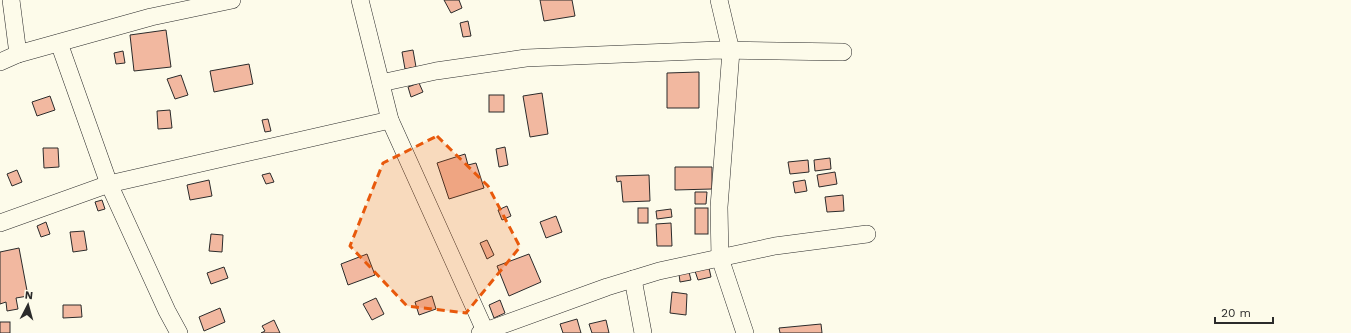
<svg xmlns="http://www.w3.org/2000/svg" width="1351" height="333" viewBox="0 0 1351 333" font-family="'Work Sans',sans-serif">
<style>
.building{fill:#f2b8a0;stroke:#2b2b2b}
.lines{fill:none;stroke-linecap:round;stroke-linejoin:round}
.minor-casing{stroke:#2b2b2b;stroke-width:18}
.minor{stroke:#fdfbea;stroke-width:17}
.marked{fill:#e8590c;fill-opacity:0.2;stroke:#e8590c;stroke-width:3;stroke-dasharray:8 5;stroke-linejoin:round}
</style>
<rect width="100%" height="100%" fill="#fdfbea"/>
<!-- building -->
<g class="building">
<polygon points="444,0 459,0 462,8 451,13"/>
<polygon points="540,0 572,0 575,16 544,21"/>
<polygon points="468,21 471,36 463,37 460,23"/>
<polygon points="166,30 171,67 134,71 130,35"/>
<polygon points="413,50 416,67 405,69 402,52"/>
<polygon points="123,51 125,63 116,64 114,53"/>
<polygon points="249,64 253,84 214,92 210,71"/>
<polygon points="699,72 699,108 667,108 667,73"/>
<polygon points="181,75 188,95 175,99 167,79"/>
<polygon points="419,83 423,92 411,97 408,87"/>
<polygon points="542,93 548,134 530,137 523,96"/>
<rect x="489" y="95" width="15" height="17"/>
<polygon points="50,96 55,110 37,116 32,102"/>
<polygon points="170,110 172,128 158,129 157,111"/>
<polygon points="268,119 271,131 265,132 262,120"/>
<polygon points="505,147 508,165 499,167 496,149"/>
<polygon points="43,148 58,148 59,167 44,168"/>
<polygon points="465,154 468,165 476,163 484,188 449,199 437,163"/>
<polygon points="830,158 831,169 815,171 814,160"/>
<polygon points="808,160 809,172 790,174 788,162"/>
<polygon points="675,167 712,167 712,189 675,190"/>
<polygon points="17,170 22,182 12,186 7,174"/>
<polygon points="835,172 837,184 819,187 817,175"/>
<polygon points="270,173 274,182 266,184 262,175"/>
<polygon points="649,175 650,201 623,202 621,181 617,182 616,176"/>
<polygon points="209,180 212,196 190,200 187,185"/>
<polygon points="805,180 807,191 795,193 793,182"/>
<polygon points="695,192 707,192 706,204 695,204"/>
<polygon points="843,195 844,211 827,212 825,197"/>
<polygon points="102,200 105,209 98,211 95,202"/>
<polygon points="507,206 511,216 502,220 498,210"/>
<rect x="638" y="208" width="10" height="15"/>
<rect x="695" y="208" width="13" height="26"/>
<polygon points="671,209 672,217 657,219 656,211"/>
<polygon points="556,216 562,232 546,238 540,222"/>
<polygon points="46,222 50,234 41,237 37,226"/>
<polygon points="671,223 672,246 657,246 656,224"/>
<polygon points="84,231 87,250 73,252 70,232"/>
<polygon points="211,234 223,235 222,252 209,251"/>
<polygon points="487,240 494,255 487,259 480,243"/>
<polygon points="19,248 28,296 16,298 18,309 7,311 6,302 0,304 0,252"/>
<polygon points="367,254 375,275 348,285 341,264"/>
<polygon points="529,254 541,282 509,296 497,266"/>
<polygon points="224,267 228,278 211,284 207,273"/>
<polygon points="709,268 711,277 698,280 695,271"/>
<polygon points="689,272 691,280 680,282 679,274"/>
<polygon points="672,292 687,294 686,315 670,313"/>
<polygon points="432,296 436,309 419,315 415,302"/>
<polygon points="376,298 384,314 372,320 363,304"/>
<polygon points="500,300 505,313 494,318 489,305"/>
<polygon points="63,305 81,305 82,317 63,318"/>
<polygon points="220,308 225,322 204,331 199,317"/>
<polygon points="577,319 581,333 563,333 560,324"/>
<polygon points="274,320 280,333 261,333 265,331 262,326"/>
<polygon points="606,320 609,333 592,333 589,324"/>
<rect x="0" y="322" width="10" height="11"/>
<polygon points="821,324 822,333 780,333 779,328"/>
</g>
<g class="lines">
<defs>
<g id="minor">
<polyline points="11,0 18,54"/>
<polyline points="360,0 390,120 486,333"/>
<polyline points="719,0 731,51 719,207 720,258 745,333"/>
<polyline points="59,43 109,184 167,311 179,333"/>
<polyline points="0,62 18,54 151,17 232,0"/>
<polyline points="381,83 436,71 526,58 719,50 843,52"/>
<polyline points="0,223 109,184 390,120"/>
<polyline points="633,279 643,333"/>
<polyline points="480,333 607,287 659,271 775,246 867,234"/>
</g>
</defs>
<!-- minor casing -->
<use href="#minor" class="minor-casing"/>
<!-- minor -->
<use href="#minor" class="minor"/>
</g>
<!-- marked area -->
<path class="marked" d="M437,136l51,50 32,61 -54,66 -59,-7 -57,-60 33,-83z"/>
<!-- north arrow -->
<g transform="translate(28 305) rotate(6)" stroke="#fdfbea" stroke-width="3" paint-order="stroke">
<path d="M0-3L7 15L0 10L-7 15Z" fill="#2b2b2b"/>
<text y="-6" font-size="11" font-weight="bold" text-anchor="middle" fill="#2b2b2b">N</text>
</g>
<!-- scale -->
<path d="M1215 317v6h58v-6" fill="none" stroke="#2b2b2b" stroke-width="2"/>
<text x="1221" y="317" font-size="12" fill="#2b2b2b" stroke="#fdfbea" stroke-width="3" paint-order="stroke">20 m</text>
</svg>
